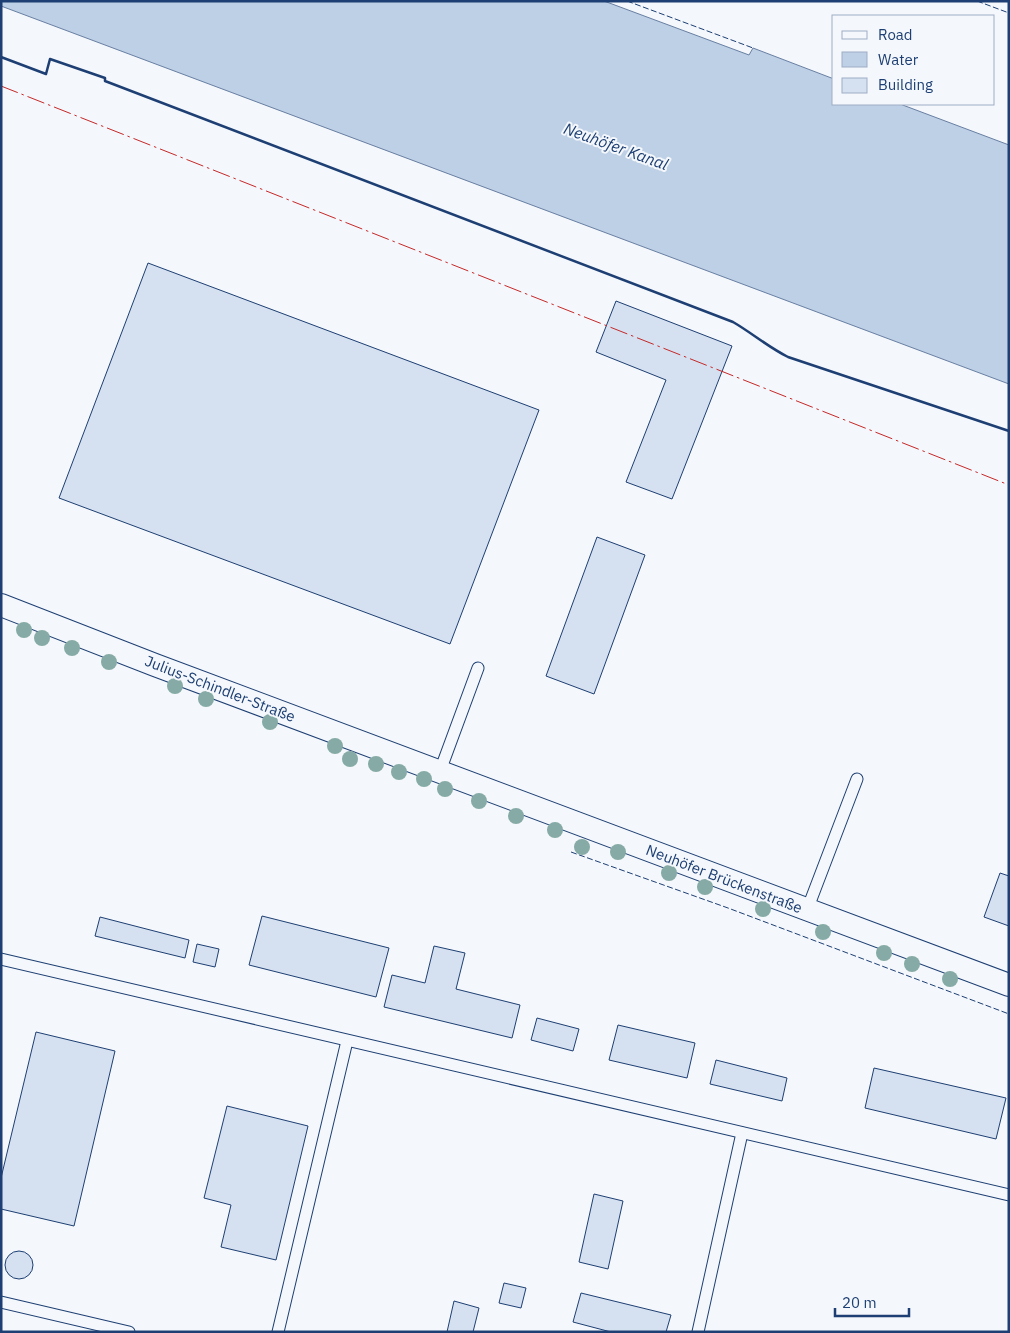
<svg xmlns="http://www.w3.org/2000/svg" width="1010" height="1333" viewBox="0 0 1010 1333" font-family="'IBM Plex Sans',sans-serif">
<style>
.water{fill:#bed0e5;stroke:#687fa3}
.building{fill:#d5e0f0;stroke:#1d3f73}
.lines{fill:none;stroke-linecap:round;stroke-linejoin:round}
.lane-casing{stroke:#1d3f73;stroke-width:13}
.street-casing{stroke:#1d3f73;stroke-width:24}
.lane{stroke:#f4f7fb;stroke-width:11}
.street{stroke:#f4f7fb;stroke-width:22}
.fence{stroke:#1d3f73;stroke-width:1;stroke-dasharray:6 2.5;stroke-linecap:butt}
.wall{stroke:#1d3f73;stroke-width:2.5}
.power{stroke:#c62828;stroke-width:1;stroke-dasharray:18 4 2.5 4;stroke-linecap:butt}
.tree{fill:#86aba6}
.labels{text-anchor:middle;stroke-width:4;stroke-linejoin:round;paint-order:stroke}
.street-label{font-size:15px;fill:#1d3f73;stroke:#f4f7fb}
.water-label{font-size:16px;font-style:italic;fill:#1d3f73;stroke:#f4f7fb}
</style>
<rect width="100%" height="100%" fill="#f4f7fb"/>
<!-- water -->
<polygon class="water" points="1,1 604,1 749,55 753,48 834,79 834,104 900,104 1009,145 1009,384 1,6"/>
<!-- building -->
<g class="building">
<polygon points="148,263 539,410 450,644 59,498"/>
<polygon points="616,301 732,346 672,499 626,482 666,380 596,352"/>
<polygon points="597,537 645,555 594,694 546,676"/>
<polygon points="1000,873 1009,876 1009,926 984,917"/>
<polygon points="262,916 389,948 376,997 249,965"/>
<polygon points="100,917 189,940 185,958 95,936"/>
<polygon points="197,944 219,949 215,967 193,962"/>
<polygon points="434,946 465,953 456,989 520,1005 512,1038 384,1007 392,975 425,983"/>
<polygon points="537,1018 579,1029 573,1051 531,1040"/>
<polygon points="618,1025 695,1043 687,1078 609,1060"/>
<polygon points="36,1032 115,1051 74,1226 1,1209 1,1178"/>
<polygon points="716,1060 787,1078 782,1101 710,1084"/>
<polygon points="874,1068 1006,1098 996,1139 865,1108"/>
<polygon points="227,1106 308,1126 276,1260 221,1247 231,1205 204,1198"/>
<polygon points="594,1194 623,1201 608,1269 579,1262"/>
<circle cx="19" cy="1265" r="14"/>
<polygon points="504,1283 526,1288 521,1308 499,1303"/>
<polygon points="581,1293 671,1315 666,1332 611,1332 573,1322"/>
<polygon points="454,1301 479,1308 473,1332 447,1332"/>
</g>
<g class="lines">
<defs>
<g id="lane">
<polyline points="440,771 478,668"/>
<polyline points="807,910 857,779"/>
<polyline points="1,959 1009,1195"/>
<polyline points="1,1302 129,1332"/>
<polyline points="278,1332 347,1041"/>
<polyline points="698,1332 742,1133"/>
</g>
<polyline id="street" points="1,605 155,665 1009,985"/>
</defs>
<!-- lane casing -->
<use href="#lane" class="lane-casing"/>
<!-- street casing -->
<use href="#street" class="street-casing"/>
<!-- lane -->
<use href="#lane" class="lane"/>
<!-- street -->
<use href="#street" class="street"/>
<!-- fence -->
<g class="fence">
<polyline points="627,1 753,48"/>
<polyline points="977,1 1009,13"/>
<polyline points="571,852 728,908 1009,1014"/>
</g>
<!-- wall -->
<path class="wall" d="M1,57l45,17 4,-15 55,19v3l628,241c19,11 35,25 55,35l221,74"/>
<!-- power -->
<polyline class="power" points="1,86 1009,485"/>
</g>
<!-- trees -->
<g class="tree">
<circle cx="24" cy="630" r="8"/>
<circle cx="42" cy="638" r="8"/>
<circle cx="72" cy="648" r="8"/>
<circle cx="109" cy="662" r="8"/>
<circle cx="175" cy="686" r="8"/>
<circle cx="206" cy="699" r="8"/>
<circle cx="270" cy="722" r="8"/>
<circle cx="335" cy="746" r="8"/>
<circle cx="350" cy="759" r="8"/>
<circle cx="376" cy="764" r="8"/>
<circle cx="399" cy="772" r="8"/>
<circle cx="424" cy="779" r="8"/>
<circle cx="445" cy="789" r="8"/>
<circle cx="479" cy="801" r="8"/>
<circle cx="516" cy="816" r="8"/>
<circle cx="555" cy="830" r="8"/>
<circle cx="582" cy="847" r="8"/>
<circle cx="618" cy="852" r="8"/>
<circle cx="669" cy="873" r="8"/>
<circle cx="705" cy="887" r="8"/>
<circle cx="763" cy="909" r="8"/>
<circle cx="823" cy="932" r="8"/>
<circle cx="884" cy="953" r="8"/>
<circle cx="912" cy="964" r="8"/>
<circle cx="950" cy="979" r="8"/>
</g>
<g class="labels">
<!-- street labels -->
<g class="street-label">
<text transform="translate(220 689) rotate(21)" y="5">Julius-Schindler-Straße</text>
<text transform="translate(724 879) rotate(21)" y="5">Neuhöfer Brückenstraße</text>
</g>
<!-- water labels -->
<g class="water-label">
<text transform="translate(616 146) rotate(20)" y="6">Neuhöfer Kanal</text>
</g>
</g>
<!-- border -->
<rect width="1010" height="1333" fill="none" stroke="#1d3f73" stroke-width="5"/>
<!-- legend -->
<rect x="832" y="15" width="162" height="90" fill="#f4f7fb" stroke="#9eadc5"/>
<rect x="842" y="31" width="25" height="8" fill="#f4f7fb" stroke="#9eadc5"/>
<text x="878" y="40" font-size="15" fill="#1d3f73">Road</text>
<rect x="842" y="52" width="25" height="15" fill="#bed0e5" stroke="#9eadc5"/>
<text x="878" y="65" font-size="15" fill="#1d3f73">Water</text>
<rect x="842" y="78" width="25" height="15" fill="#d5e0f0" stroke="#9eadc5"/>
<text x="878" y="90" font-size="15" fill="#1d3f73">Building</text>
<!-- scale -->
<path d="M835 1308v8h74v-8" fill="none" stroke="#1d3f73" stroke-width="2.5"/>
<text x="842" y="1308" font-size="15" fill="#1d3f73" stroke="#f4f7fb" stroke-width="4" paint-order="stroke">20 m</text>
</svg>
